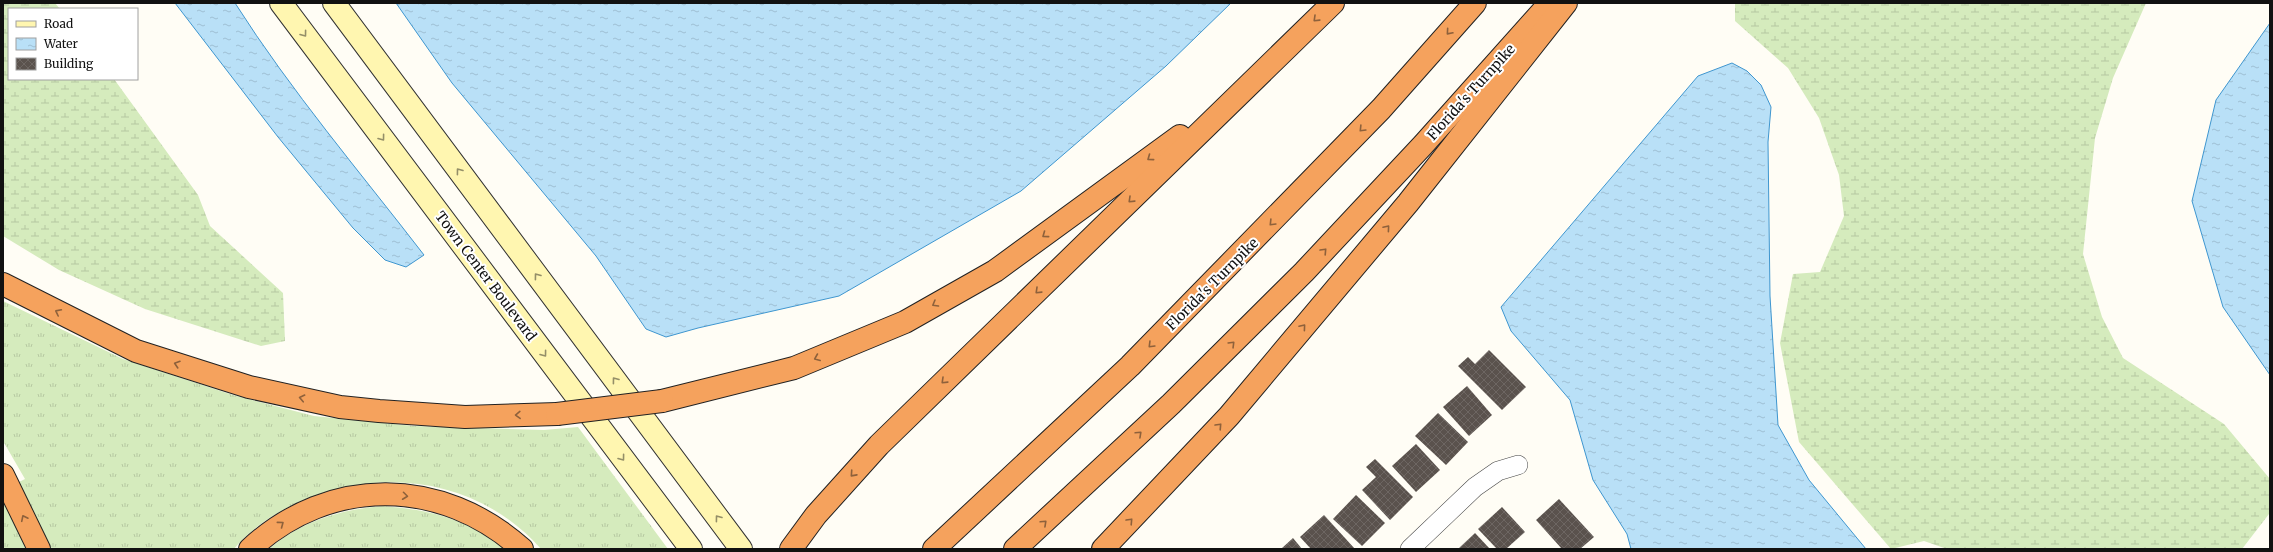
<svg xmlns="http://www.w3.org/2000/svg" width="2273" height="552" viewBox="0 0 2273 552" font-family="Merriweather,serif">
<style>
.grass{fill:url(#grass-tufts)}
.wetland{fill:url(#wetland-marsh)}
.water{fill:url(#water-ripples);stroke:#3f96cf}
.building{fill:url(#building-cross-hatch)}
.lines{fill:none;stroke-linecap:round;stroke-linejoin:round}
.street-casing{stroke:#444;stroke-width:20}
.secondary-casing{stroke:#333;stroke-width:24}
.highway-casing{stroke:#222;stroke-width:24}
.street{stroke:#fff;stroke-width:19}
.secondary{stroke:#fff6b0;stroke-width:22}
.highway{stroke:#f5a25d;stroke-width:22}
.highway-bridge-casing{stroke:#222;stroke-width:24;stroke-linecap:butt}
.highway-bridge{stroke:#f5a25d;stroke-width:22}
.oneway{stroke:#8e613b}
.oneway2{stroke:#948f68}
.labels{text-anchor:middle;stroke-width:4;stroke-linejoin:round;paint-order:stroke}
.street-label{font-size:14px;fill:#111;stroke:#fff}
</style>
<defs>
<pattern id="grass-tufts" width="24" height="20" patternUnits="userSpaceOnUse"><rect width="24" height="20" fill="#d5ebbd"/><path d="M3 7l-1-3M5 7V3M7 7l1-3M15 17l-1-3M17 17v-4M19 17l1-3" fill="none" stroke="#b6c8a1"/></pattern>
<pattern id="wetland-marsh" width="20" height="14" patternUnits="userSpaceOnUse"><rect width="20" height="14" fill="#d5ebbd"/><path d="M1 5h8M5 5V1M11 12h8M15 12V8" fill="none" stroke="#b6c8a1"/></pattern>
<pattern id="water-ripples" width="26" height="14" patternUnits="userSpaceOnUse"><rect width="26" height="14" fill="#b9e0f7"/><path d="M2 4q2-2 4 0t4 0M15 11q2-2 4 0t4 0" fill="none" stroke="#9ebfd3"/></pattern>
<pattern id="building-cross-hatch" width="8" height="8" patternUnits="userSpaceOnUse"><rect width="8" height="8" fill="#5a524d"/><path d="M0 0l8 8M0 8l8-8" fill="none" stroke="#6d6662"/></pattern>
</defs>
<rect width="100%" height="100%" fill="#fffdf5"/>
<!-- grass -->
<g class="grass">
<path d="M3,301l120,58 110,36 81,21 100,10 130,4 34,-3 90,122h-127c-61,-69 -155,-83 -238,-49 -25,11 -51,27 -69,49h-231v-59l22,-11 -22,-38z"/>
<path d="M384,506c51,5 79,12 121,43h-236c32,-28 73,-40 115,-43z"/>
</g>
<!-- wetland -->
<g class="wetland">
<polygon points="3,3 55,3 60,9 9,9 9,79 114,79 198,195 210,226 283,293 285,341 261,346 145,309 59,270 3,236"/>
<polygon points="1735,3 2146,3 2113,78 2095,138 2083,254 2102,317 2123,358 2224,424 2270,479 2269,514 2242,549 1947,549 1924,541 1891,549 1799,442 1780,343 1793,274 1820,272 1844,216 1839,175 1819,118 1788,68 1735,21"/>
</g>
<!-- water -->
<g class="water">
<path d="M175,3h60c56,88 125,169 189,252l-18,12 -21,-7 -32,-32 -75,-91z"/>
<polygon points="396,3 1231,3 1166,66 1021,191 839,296 698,328 666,337 646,329 596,256 452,83"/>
<polygon points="2270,23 2270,375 2223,307 2192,201 2216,100"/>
<polygon points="1732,63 1747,71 1761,85 1771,107 1768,142 1770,296 1778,425 1809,480 1866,549 1631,549 1627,534 1593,480 1570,400 1511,331 1501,307 1698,76"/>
</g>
<!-- building -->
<g class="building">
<polygon points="1489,350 1526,387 1502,410 1458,366 1468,357 1475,364"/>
<polygon points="1467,386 1492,415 1469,436 1443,407"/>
<polygon points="1438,413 1468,442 1446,465 1415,436"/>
<polygon points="1416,444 1440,470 1416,492 1392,466"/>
<polygon points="1375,459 1413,497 1390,520 1362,490 1376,477 1366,467"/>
<polygon points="1356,495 1385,523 1362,546 1333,519"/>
<polygon points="1559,499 1594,537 1580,549 1562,549 1536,520"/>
<polygon points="1502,507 1525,532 1506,549 1497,549 1478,529"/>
<polygon points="1324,515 1355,549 1311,549 1300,537"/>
<polygon points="1475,533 1490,549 1458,549"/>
<polygon points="1293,538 1302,549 1281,549"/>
</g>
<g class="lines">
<defs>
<polyline id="street" points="1410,549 1475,487 1498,471 1518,465"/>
<g id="secondary">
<polyline points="281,3 691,549"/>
<polyline points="334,3 741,549"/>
</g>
<g id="highway">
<polyline points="3,284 136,351 249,387 340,407 379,411 465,417 557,414"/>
<polyline points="662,401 794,368 905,322 995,271 1180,136"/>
<polyline points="3,475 39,549"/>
<path d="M250,549c80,-74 192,-72 272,0"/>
<polyline points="791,549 816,515 879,445 1333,3"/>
<polyline points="934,549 1130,366 1381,109 1475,3"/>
<polyline points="1015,549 1171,404 1304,272 1423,145 1550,3"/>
<polyline points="1103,549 1229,416 1408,203 1566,3"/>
</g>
</defs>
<!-- street casing -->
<use href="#street" class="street-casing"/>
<!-- secondary casing -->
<use href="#secondary" class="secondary-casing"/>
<!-- highway casing -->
<use href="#highway" class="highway-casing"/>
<!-- street -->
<use href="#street" class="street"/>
<!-- secondary -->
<use href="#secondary" class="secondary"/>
<!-- highway -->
<use href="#highway" class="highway"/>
<defs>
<polyline id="highway-bridge" points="557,414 662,401"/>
</defs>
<!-- highway-bridge casing -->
<use href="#highway-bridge" class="highway-bridge-casing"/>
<!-- highway-bridge -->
<use href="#highway-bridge" class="highway-bridge"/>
</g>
<!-- one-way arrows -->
<defs><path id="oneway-chevron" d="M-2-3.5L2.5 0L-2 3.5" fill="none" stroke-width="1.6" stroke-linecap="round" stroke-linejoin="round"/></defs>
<g class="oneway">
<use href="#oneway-chevron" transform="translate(1316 19) rotate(136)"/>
<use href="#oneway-chevron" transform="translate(1449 32) rotate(131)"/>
<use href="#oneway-chevron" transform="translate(1362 129) rotate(134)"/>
<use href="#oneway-chevron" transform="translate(1150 158) rotate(144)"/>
<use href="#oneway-chevron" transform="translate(1131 200) rotate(136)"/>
<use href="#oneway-chevron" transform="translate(1272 223) rotate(134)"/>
<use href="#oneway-chevron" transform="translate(1387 228) rotate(-50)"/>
<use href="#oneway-chevron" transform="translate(1045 235) rotate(144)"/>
<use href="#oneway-chevron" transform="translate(1324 251) rotate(-47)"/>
<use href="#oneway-chevron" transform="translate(1038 291) rotate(136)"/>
<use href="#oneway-chevron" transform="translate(935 304) rotate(150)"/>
<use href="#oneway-chevron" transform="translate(58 312) rotate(-153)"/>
<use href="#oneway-chevron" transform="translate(1303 327) rotate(-50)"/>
<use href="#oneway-chevron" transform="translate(1232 344) rotate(-45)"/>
<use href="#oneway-chevron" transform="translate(1151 345) rotate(135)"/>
<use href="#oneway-chevron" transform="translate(817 358) rotate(157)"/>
<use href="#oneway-chevron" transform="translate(177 364) rotate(-162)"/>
<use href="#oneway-chevron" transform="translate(944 381) rotate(136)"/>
<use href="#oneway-chevron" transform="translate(302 398) rotate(-168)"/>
<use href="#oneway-chevron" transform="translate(518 415) rotate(178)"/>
<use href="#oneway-chevron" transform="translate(1219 426) rotate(-47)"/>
<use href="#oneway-chevron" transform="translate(1139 434) rotate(-43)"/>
<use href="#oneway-chevron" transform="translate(853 474) rotate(132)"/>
<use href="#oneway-chevron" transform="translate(405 496) rotate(7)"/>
<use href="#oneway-chevron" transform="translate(24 518) rotate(-116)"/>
<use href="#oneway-chevron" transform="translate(1130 521) rotate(-47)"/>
<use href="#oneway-chevron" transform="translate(1044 523) rotate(-43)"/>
<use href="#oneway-chevron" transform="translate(281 524) rotate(-37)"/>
</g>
<g class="oneway2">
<use href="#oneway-chevron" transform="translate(304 34) rotate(53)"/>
<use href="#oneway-chevron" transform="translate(382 138) rotate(53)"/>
<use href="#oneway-chevron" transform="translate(459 171) rotate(-127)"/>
<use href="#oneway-chevron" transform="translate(537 276) rotate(-127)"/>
<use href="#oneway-chevron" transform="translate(544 354) rotate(53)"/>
<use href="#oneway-chevron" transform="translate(615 380) rotate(-127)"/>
<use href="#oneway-chevron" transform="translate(622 458) rotate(53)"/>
<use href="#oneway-chevron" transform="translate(718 518) rotate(-127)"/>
</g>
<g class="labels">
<!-- street labels -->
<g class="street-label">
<text transform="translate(1471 92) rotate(-48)" y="5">Florida's Turnpike</text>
<text transform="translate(486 276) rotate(53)" y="5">Town Center Boulevard</text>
<text transform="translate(1212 284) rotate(-45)" y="5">Florida's Turnpike</text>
</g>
</g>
<!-- border -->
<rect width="2273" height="552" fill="none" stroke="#111111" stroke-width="8"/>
<!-- legend -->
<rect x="8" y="8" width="130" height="72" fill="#ffffff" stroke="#a0a0a0"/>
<rect x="16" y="21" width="20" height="6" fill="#fff6b0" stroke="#a0a0a0"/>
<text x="44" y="28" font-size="12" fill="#111111">Road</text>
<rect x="16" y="38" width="20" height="12" fill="url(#water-ripples)" stroke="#a0a0a0"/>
<text x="44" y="48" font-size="12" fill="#111111">Water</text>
<rect x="16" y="58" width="20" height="12" fill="url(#building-cross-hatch)" stroke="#a0a0a0"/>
<text x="44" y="68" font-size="12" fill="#111111">Building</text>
</svg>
